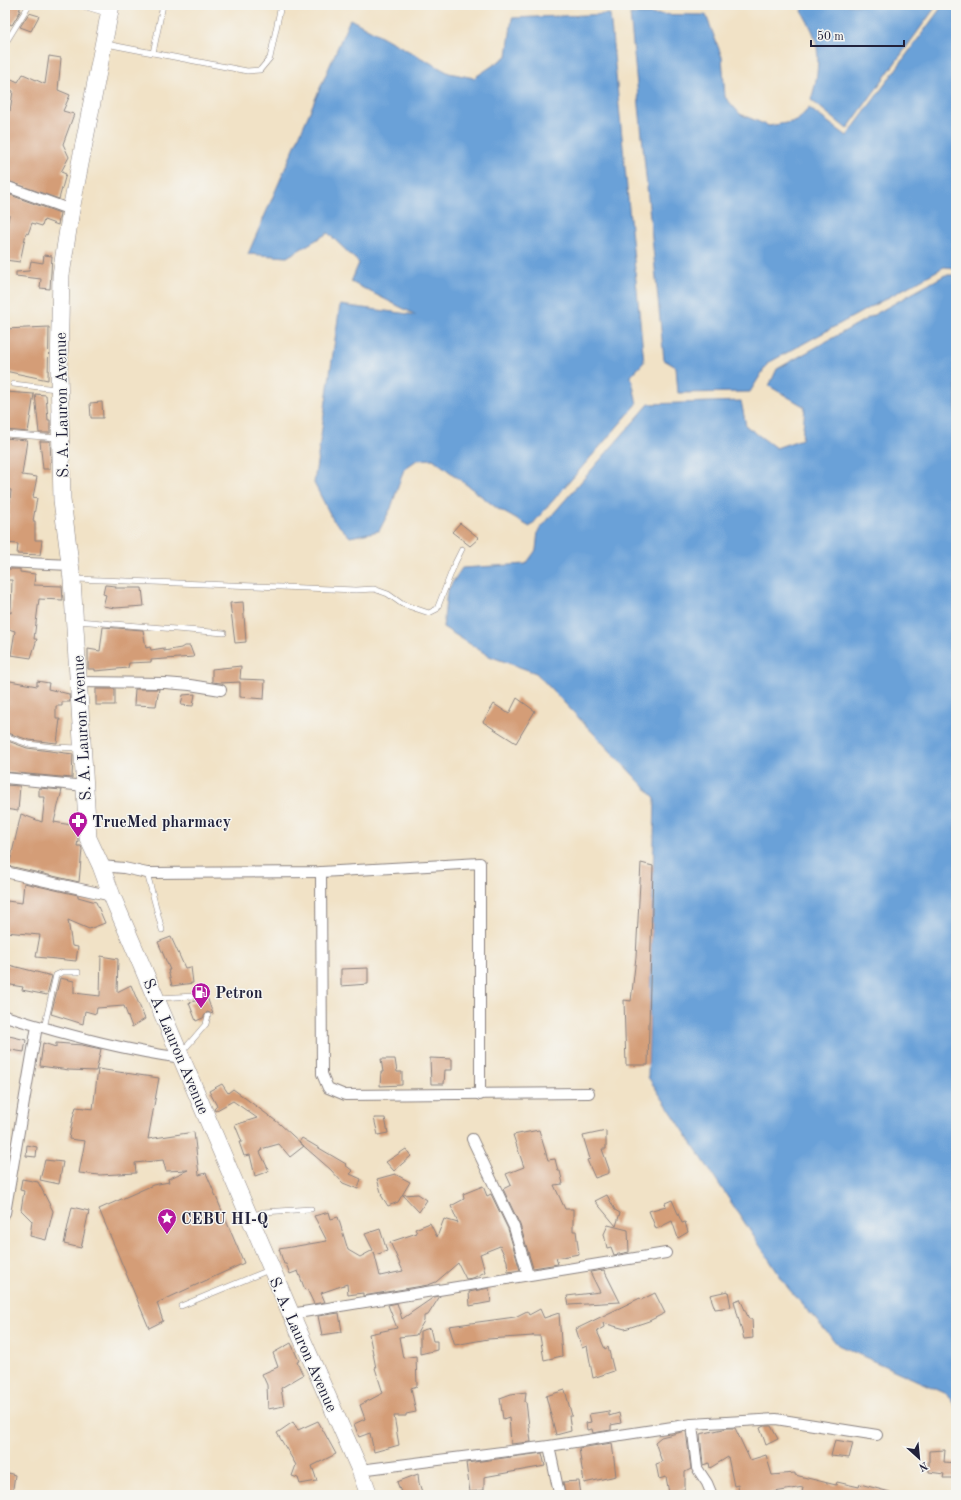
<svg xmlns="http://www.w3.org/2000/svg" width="961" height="1500" viewBox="0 0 961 1500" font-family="'Old Standard TT',serif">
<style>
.water{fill:#6aa1d8;stroke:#46628a}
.building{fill:#d49d77}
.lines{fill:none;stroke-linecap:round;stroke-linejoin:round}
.service-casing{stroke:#8a8280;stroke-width:6}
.minor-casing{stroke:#8a8280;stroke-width:12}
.trunk-casing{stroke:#8a8280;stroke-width:18}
.service{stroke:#fff;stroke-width:5}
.minor{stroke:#fff;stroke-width:10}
.trunk{stroke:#fff;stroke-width:17}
.labels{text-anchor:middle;stroke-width:3;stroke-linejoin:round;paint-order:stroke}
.street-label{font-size:16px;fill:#22223b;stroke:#f6f6f2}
.poi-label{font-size:16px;font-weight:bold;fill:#22223b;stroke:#f6f6f2;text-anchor:start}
</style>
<rect width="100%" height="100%" fill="#f6f6f2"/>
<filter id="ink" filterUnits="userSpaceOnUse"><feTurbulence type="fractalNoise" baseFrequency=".025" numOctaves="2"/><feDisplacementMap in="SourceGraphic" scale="8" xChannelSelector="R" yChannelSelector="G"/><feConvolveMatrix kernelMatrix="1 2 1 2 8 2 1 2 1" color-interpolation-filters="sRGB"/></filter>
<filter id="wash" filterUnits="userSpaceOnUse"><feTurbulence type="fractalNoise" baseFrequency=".012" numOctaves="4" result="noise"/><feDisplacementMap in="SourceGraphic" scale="16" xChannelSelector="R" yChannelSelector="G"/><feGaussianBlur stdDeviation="0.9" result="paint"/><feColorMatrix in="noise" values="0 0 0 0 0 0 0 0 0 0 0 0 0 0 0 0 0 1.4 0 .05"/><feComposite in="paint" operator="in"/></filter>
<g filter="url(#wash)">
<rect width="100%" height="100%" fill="#f1e2c6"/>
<!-- water -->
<g class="water">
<polygon points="583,5 710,5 710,7"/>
<path d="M805,5h132l-90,124 -36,-29c6,-19 9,-39 5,-58 -2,-11 -10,-22 -14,-31z"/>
<polygon points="943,5 956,5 956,268 944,267 768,363 750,392 678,393 676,367 664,360 630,14 706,15 722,57 725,97 740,114 769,126 797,121 809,108 847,136"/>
<polygon points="610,14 644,362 631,376 637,404 530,527 498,509 433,459 417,460 404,469 391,508 379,531 350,537 333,520 314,483 340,305 416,315 351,282 359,263 328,233 287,257 248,254 350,19 449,73 474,78 507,56 512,18"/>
<polygon points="945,275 956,275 956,1408 947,1394 838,1345 788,1288 648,1077 655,798 536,673 489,656 443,627 447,591 462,568 526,564 536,550 538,531 649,404 741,401 746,426 776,448 802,439 805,407 769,386 777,369"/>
</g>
<g id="blocks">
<!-- building -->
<g class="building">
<polygon points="5,5 22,5 19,10 21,10 12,25 5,22"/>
<polygon points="29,13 39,16 31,31 20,27"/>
<polygon points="49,56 61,58 58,90 70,95 63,111 74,114 63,144 69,157 61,172 66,174 59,199 5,180 5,108 10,111 13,91 5,87 5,76 18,82 23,74 45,84"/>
<polygon points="5,193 60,213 58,225 44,220 42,226 32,223 28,234 26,233 20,262 5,260 5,236 9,215 5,214"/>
<polygon points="44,255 52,256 50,289 40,288 41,279 16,276 16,272 29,271 31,261 43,263"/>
<polygon points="49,327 48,380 5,371 5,329"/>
<polygon points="6,392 34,394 28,432 5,430"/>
<polygon points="35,394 46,395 48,420 50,420 50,433 39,433"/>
<polygon points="102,402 103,418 91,418 90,403"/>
<polygon points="5,438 27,440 22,475 37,477 33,497 37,498 33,521 35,521 35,540 42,540 40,555 17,554 18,544 5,543 5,530 7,530 11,490 5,489"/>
<polygon points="40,441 50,441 51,462 50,462 50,469 43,469"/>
<polygon points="460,523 479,538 470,546 452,532"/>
<polygon points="5,569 20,569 20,572 35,574 34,585 62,586 63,600 39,599 34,639 37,639 31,658 11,655 15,631 5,628 5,611 11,613 12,580 5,580"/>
<polygon points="105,585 116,586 115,588 142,588 144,606 115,608 103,606 106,595 103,594"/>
<polygon points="243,602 246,642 235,643 230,603"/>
<polygon points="103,627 143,630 146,648 150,647 151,650 164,648 164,651 181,648 184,646 190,646 194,657 151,660 151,662 129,663 128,668 95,671 95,669 88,669 88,649 100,651"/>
<polygon points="241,666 240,679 265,680 264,699 240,697 240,682 221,683 212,682 212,669"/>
<polygon points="5,680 37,686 37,681 49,683 48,689 69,694 70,702 62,702 62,706 56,706 56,719 60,719 57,743 29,740 5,732"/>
<rect x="96" y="689" width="19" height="16"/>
<polygon points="135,689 159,689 156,706 134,705"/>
<polygon points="195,694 193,706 181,705 183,695"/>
<polygon points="517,698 535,711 516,743 483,722 494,704 509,714"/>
<polygon points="5,740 27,748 73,754 72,778 5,772"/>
<polygon points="5,785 20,786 18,811 5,809"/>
<polygon points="39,788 62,790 54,822 77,826 78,840 77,846 81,846 82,849 79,882 9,866 21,814 42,822 45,797 39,797"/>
<polygon points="641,863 653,866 648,1065 626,1065 624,1000 631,1001 636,957"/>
<polygon points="24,883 78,895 78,897 96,902 105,923 89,929 68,920 72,946 78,947 76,961 36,957 40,935 5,932 5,914 7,901 22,903"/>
<polygon points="171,937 185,968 191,967 193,983 172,986 168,970 170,970 158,942"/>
<polygon points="101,956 118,959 117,992 131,985 145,1019 132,1027 124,1006 97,1008 96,1014 85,1011 83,1024 51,1014 60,978 74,981 74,993 100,996"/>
<polygon points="5,964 52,976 47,995 22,990 23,987 5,984"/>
<polygon points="368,968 368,984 341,986 341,969"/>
<polygon points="205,997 207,997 213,1014 207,1012 203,1018 196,1021 189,1003 195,1001 202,1003 204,1001"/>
<polygon points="5,1035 26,1040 24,1052 11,1050 5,1047"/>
<polygon points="43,1043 56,1047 56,1043 82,1045 101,1049 96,1071 69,1070 40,1066"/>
<polygon points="430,1058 452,1059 452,1070 445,1070 444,1084 431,1084"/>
<polygon points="381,1059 395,1059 397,1072 402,1072 402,1085 380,1086 381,1072 383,1072"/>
<polygon points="98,1069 159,1078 148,1139 194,1132 199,1175 206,1173 244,1263 157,1303 163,1321 149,1328 99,1209 153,1185 169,1182 168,1179 188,1170 166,1171 163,1160 135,1163 136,1173 100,1175 79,1173 85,1141 69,1139 73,1117 76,1107 93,1109"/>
<polygon points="222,1084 228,1093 233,1089 280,1124 304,1146 290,1157 279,1144 261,1149 262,1151 260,1152 269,1171 255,1176 250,1155 244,1156 239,1142 242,1142 235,1125 257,1118 233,1101 215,1111 214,1109 217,1106 209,1091"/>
<polygon points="374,1118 385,1118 388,1133 378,1135"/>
<polygon points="539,1130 548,1160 555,1159 558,1171 560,1171 563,1184 554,1185 565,1209 573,1209 573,1231 576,1231 579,1254 556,1258 558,1264 533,1268 520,1225 503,1189 511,1185 506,1174 524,1167 513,1135"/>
<polygon points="606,1131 606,1149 602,1149 609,1169 609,1173 595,1178 587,1160 590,1159 583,1136"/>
<polygon points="302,1138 346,1164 345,1165 353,1171 350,1174 361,1179 358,1189 343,1183 330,1169 299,1142"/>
<polygon points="27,1145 37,1147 36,1157 26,1156"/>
<polygon points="406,1149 411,1156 394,1171 386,1162"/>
<polygon points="45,1160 63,1162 59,1184 40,1180"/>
<polygon points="395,1174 410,1182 398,1202 388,1206 381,1195 382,1195 377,1179"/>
<polygon points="22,1179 38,1182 53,1211 46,1240 30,1236 32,1221 21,1210 24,1191 20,1190"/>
<polygon points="483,1186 487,1196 491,1194 508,1229 520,1270 508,1272 507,1261 500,1246 480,1254 485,1272 473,1278 466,1279 458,1263 436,1282 428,1285 363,1296 363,1293 348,1295 347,1284 321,1293 325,1302 314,1304 307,1289 305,1290 298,1271 290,1274 286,1264 284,1264 279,1249 327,1241 314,1216 329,1212 331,1219 338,1217 348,1250 360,1257 373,1250 365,1234 380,1229 387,1251 375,1255 374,1252 380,1276 403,1271 390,1242 417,1233 415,1229 430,1223 437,1237 444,1219 458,1223 451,1206 464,1199 463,1194"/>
<polygon points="418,1194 427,1200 419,1212 403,1195"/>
<polygon points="607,1195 615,1210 620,1213 616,1226 595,1201"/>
<polygon points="672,1200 682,1223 685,1222 688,1232 678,1238 672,1221 656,1229 649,1211 666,1206 665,1203"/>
<polygon points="72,1207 89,1211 81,1248 64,1244"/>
<polygon points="608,1225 628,1230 629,1252 614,1255 611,1247 607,1248 604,1234"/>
<polygon points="604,1270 620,1302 569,1305 567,1296 600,1292 590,1272"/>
<polygon points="489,1288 491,1302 470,1306 469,1292"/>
<polygon points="728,1291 731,1307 715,1309 710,1295"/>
<polygon points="655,1293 665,1313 649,1321 625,1329 603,1323 604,1327 597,1331 605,1349 608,1347 614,1371 593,1378 587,1346 582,1348 576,1329 640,1298 641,1300"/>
<polygon points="440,1296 428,1315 424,1316 424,1321 416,1335 399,1337 403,1358 416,1356 417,1386 411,1388 416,1412 406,1414 406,1416 394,1416 399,1445 374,1452 370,1433 359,1437 354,1424 365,1419 360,1405 383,1393 375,1368 376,1368 369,1334 397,1328 388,1305 397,1303 402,1319 434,1297"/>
<polygon points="740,1299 749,1319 752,1319 753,1338 744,1339 734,1301"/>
<polygon points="540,1309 544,1318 559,1313 562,1356 544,1360 540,1336 533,1336 533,1335 533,1336 488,1339 455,1345 449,1326 515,1317 527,1311 529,1315"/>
<polygon points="339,1313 342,1332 322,1335 318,1316"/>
<polygon points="430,1328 433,1341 437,1341 437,1350 420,1354 420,1331"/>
<polygon points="291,1343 299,1361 297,1362 303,1375 281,1388 284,1406 268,1409 267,1385 262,1374 278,1367 273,1353"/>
<polygon points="565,1390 572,1416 569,1416 571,1431 556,1435 546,1396"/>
<polygon points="526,1392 525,1402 526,1402 531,1442 511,1444 509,1417 503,1419 500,1398 511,1394"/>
<polygon points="609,1411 609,1416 619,1413 621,1423 611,1425 611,1430 593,1433 592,1429 587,1430 586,1423 591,1422 589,1414"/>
<polygon points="318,1421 336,1454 312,1466 317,1481 300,1484 298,1478 292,1476 296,1465 277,1433 293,1422 298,1430"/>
<polygon points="764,1426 771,1426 778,1439 766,1445 760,1428"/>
<polygon points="728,1428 735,1428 750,1460 766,1455 772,1475 795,1473 795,1475 836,1485 837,1482 859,1487 860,1484 890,1492 889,1495 810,1495 802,1493 803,1487 758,1495 739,1495 738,1485 734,1486 728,1457 710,1468 709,1463 703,1465 700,1434"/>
<polygon points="686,1431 691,1469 685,1472 685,1489 669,1493 666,1477 659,1479 656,1464 662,1462 655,1442 661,1437"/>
<polygon points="835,1440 853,1443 849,1458 831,1456"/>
<polygon points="612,1443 616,1476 584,1483 579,1448"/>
<polygon points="945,1450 944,1462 956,1463 956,1478 943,1478 944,1474 929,1472 929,1451"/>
<polygon points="542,1453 545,1466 484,1477 484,1490 470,1492 466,1463"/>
<polygon points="5,1472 15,1475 12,1495 5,1495"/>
<polygon points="418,1474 419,1483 423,1495 402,1495 397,1482"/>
<polygon points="579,1481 581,1495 565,1495 563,1482"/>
</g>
</g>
</g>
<g filter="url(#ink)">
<use href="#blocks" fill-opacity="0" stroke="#8a8280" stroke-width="1"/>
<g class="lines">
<defs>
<g id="service">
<polyline points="80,5 106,13"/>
<polyline points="5,44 29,5"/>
<polyline points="106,44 247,71 260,70 270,58 281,5"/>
<polyline points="153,53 163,5"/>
<polyline points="13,384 56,389"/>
<polyline points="5,434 57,438"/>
<polyline points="76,579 356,590 374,589 388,594 402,604 429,613 437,609 455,563 462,549"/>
<polyline points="78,621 224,633"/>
<polyline points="5,736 28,744 53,747 79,748"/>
<polyline points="147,873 162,930"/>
<polyline points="159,998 194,996 201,999"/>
<polyline points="44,1028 56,975 63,972 78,972"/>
<polyline points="182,1052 206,1024 208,1016"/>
<polyline points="251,1216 263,1212 311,1209"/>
<polyline points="181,1306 269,1270"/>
</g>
<g id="minor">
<polyline points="5,186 71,210"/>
<polyline points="5,562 70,565"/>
<polyline points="78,682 165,683 190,685 221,690"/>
<polyline points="5,778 85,786"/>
<polyline points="101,866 124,868 147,873 321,872 480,863 480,1095"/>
<polyline points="5,872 112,896"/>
<polyline points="321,872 322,1074 328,1088 345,1095 589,1093"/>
<path d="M5,1016c58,18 117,34 177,42"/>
<polyline points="472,1139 514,1227 528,1275"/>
<polyline points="5,1213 37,1026"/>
<polyline points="291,1314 666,1253"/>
<polyline points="692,1424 697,1468 707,1483 712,1495"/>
<polyline points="549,1446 559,1493"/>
<polyline points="360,1470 549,1446 692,1424 776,1419 877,1435"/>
</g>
<polyline id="trunk" points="111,5 71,210 61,275 59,371 62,500 72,579 88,838 101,866 112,896 291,1314 360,1470 369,1495"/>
</defs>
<!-- service casing -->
<use href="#service" class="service-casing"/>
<!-- minor casing -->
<use href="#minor" class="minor-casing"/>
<!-- trunk casing -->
<use href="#trunk" class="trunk-casing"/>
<!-- service -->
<use href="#service" class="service"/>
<!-- minor -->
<use href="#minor" class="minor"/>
<!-- trunk -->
<use href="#trunk" class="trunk"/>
</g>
</g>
<!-- icons -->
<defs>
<symbol id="pharmacy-pin" viewBox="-11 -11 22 30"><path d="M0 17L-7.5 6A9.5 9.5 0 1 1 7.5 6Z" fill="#b5179e" stroke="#f6f6f2"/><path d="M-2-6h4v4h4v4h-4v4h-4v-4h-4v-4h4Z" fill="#fff"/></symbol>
<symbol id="fuel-pin" viewBox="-11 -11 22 30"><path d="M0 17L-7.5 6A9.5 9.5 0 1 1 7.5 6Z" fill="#b5179e" stroke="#f6f6f2"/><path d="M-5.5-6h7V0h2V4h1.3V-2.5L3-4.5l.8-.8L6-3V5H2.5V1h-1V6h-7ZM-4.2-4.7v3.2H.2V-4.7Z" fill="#fff"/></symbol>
<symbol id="sight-pin" viewBox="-11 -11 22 30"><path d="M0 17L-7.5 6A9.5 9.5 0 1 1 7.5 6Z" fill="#b5179e" stroke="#f6f6f2"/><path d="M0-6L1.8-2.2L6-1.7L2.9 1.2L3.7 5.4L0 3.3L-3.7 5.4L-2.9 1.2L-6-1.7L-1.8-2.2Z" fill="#fff"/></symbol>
</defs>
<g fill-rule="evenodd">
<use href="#pharmacy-pin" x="67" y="810" width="22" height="30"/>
<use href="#fuel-pin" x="190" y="981" width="22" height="30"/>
<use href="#sight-pin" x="156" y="1207" width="22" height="30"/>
</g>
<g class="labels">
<!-- street labels -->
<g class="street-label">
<text transform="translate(61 405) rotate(-91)" y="6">S. A. Lauron Avenue</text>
<text transform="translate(81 728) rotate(-93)" y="6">S. A. Lauron Avenue</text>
<text transform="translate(177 1046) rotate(67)" y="6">S. A. Lauron Avenue</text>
<text transform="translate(304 1344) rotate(66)" y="6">S. A. Lauron Avenue</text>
</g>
<!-- poi labels -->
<g class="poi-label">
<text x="92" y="827">TrueMed pharmacy</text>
<text x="215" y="998">Petron</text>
<text x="181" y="1224">CEBU HI-Q</text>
</g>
</g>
<!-- margin -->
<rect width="961" height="1500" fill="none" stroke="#f6f6f2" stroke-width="20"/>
<!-- north arrow -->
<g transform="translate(919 1458) rotate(153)" stroke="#f6f6f2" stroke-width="3" paint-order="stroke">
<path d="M0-3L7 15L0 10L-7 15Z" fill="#22223b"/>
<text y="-6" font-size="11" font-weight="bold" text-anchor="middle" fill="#22223b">N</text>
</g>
<!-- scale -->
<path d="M811 40v6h93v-6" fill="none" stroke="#22223b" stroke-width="2"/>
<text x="817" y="40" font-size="12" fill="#22223b" stroke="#f6f6f2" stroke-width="3" paint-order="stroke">50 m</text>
</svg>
